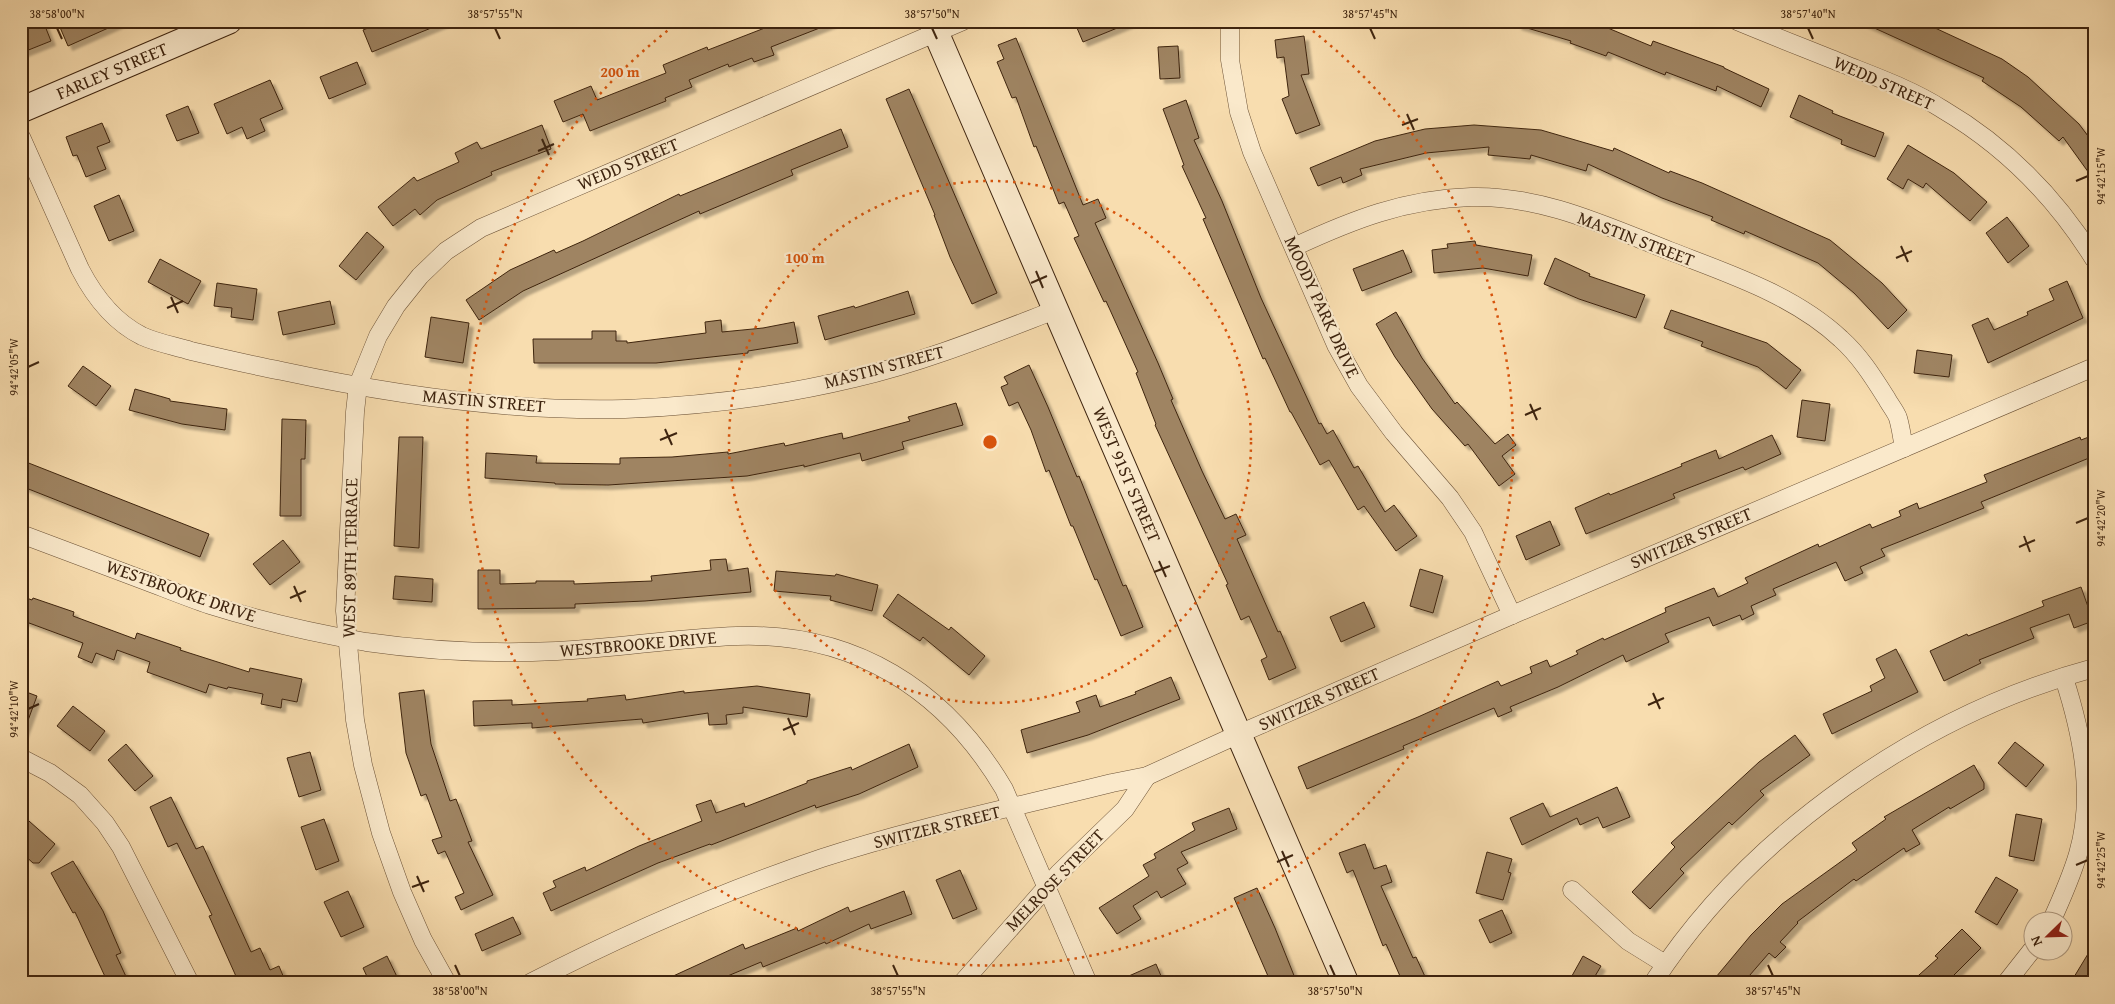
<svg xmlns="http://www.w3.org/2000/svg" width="2115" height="1004" viewBox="0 0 2115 1004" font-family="'Gentium Book Plus',serif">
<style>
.building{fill:#9f8462;stroke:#3e240f;filter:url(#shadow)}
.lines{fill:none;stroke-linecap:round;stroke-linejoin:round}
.street-casing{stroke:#6c5237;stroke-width:19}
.secondary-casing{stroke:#3e240f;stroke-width:27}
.street{stroke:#fae9cb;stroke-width:18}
.secondary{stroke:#fae9cb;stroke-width:25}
.ticks{fill:none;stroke:#3e240f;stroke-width:2}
.ring{fill:none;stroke:#d7540c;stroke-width:2.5;stroke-dasharray:2.5 5}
.labels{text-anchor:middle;stroke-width:4.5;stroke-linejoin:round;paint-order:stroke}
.street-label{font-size:18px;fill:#3e240f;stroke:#fae9cb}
.centre{fill:#d7540c;stroke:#fae9cb;stroke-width:2.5}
.ring-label{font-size:15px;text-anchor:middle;font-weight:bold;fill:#d7540c;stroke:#fae9cb;stroke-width:4.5;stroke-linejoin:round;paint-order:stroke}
.neatline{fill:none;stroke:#3e240f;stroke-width:2}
.ticks-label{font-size:12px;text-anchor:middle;fill:#3e240f}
</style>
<defs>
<filter id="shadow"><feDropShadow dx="4.5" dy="4.5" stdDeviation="1" flood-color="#0004"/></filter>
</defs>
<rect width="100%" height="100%" fill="#f8ddaf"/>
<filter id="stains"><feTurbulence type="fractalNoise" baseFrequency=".004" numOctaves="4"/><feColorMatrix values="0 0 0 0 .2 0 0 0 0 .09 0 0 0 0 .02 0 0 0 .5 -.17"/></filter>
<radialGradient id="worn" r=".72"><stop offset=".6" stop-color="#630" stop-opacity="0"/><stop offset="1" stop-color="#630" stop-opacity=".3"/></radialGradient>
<!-- building -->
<g class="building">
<polygon points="21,21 43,21 51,41 21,53"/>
<polygon points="69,21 124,21 68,46 59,25"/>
<polygon points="386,21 446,21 446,22 372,52 363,30"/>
<polygon points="774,21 835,22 771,47 774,55 754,62 752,58 729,67 728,64 689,80 692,87 665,98 666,101 590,131 583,114 563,122 554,101 591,86 597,100 666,73 663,65 707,47 708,50 775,24"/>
<polygon points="1074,21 1132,21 1132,22 1083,42"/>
<polygon points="1518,21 1591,21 1651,46 1653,41 1724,67 1724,68 1769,89 1761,107 1717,86 1716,91 1666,72 1665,75 1608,52 1606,56 1570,43 1571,41 1517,25"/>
<polygon points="1859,21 1920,21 2002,59 2028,77 2079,124 2094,144 2094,180 2063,137 2059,141 2021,107 1982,81 1984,78"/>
<polygon points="1304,36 1309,74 1301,75 1320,125 1296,134 1282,99 1289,96 1284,57 1277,58 1275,40"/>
<polygon points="1016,38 1083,205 1098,199 1106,218 1095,223 1158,363 1173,399 1171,400 1202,471 1225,519 1236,514 1246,535 1237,539 1278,632 1280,631 1296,668 1269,680 1261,660 1267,657 1249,616 1241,620 1226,585 1228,584 1155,425 1156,424 1136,373 1138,372 1106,301 1104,302 1074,238 1079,236 1064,202 1059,204 1036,146 1034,147 1016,97 1012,98 997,62 1004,59 998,45"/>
<polygon points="1178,46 1180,78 1160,79 1158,47"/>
<polygon points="357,62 366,84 329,99 320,77"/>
<polygon points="270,80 283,109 260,119 265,131 247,139 242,127 227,134 214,104"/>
<polygon points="909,89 997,293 972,304 950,257 934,215 935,215 886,99"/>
<polygon points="1799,95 1833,111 1832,113 1884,133 1875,157 1841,144 1842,140 1790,117"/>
<polygon points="1186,100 1199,138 1194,140 1222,201 1261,298 1319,424 1321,423 1327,434 1333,430 1354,468 1358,466 1385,512 1394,505 1417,536 1396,551 1364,506 1358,510 1329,460 1320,465 1291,412 1290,412 1265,358 1263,359 1203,219 1206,218 1182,166 1184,165 1163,109"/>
<polygon points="188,106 199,133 177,141 166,115"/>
<polygon points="102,123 110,142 97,147 106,169 86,177 77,155 73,156 66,137"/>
<polygon points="542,125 551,149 491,172 492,175 437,200 420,215 415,209 393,226 378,207 414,177 417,181 459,162 455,153 477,142 481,149"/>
<polygon points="1474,125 1541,130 1613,151 1614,148 1669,173 1670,171 1702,183 1830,240 1882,283 1907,310 1888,329 1854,293 1818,263 1745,231 1744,234 1711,220 1713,217 1662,198 1588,164 1586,171 1531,155 1530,159 1488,155 1489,147 1426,153 1360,169 1362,175 1343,183 1341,177 1318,186 1310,168 1375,141 1425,129"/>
<polygon points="841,129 848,147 791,170 793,175 700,214 699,211 523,291 479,320 466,300 510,270 554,250 556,253 583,241 679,194 680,196"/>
<polygon points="1908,145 1954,173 1987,202 1970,221 1926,183 1923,188 1908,179 1903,189 1887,179"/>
<polygon points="119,195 134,231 109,241 94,206"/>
<polygon points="2007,217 2029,246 2008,263 1986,233"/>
<polygon points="367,232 384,247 356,280 339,266"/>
<polygon points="1475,241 1476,245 1532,255 1528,276 1483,268 1434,273 1432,250 1448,248 1447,244"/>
<polygon points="1403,250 1412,272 1362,291 1353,269"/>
<polygon points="1555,258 1590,274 1589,276 1645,295 1636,318 1579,299 1544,284"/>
<polygon points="160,259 201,281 188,304 148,282"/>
<polygon points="2067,281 2083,318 1988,363 1972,325 1988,318 1994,330 2028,315 2027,312 2054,300 2049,289"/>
<polygon points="217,283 257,289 253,320 231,317 232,308 214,306"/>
<polygon points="908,291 915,314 825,340 818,316 854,306 855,308"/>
<polygon points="330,301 335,324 283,335 278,312"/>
<polygon points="1671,310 1767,343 1801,370 1786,389 1758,367 1701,346 1703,342 1664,328"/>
<polygon points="1396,312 1422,358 1455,404 1457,402 1495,444 1508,434 1516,445 1502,456 1515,474 1499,486 1468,444 1465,446 1432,409 1395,357 1376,324"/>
<polygon points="431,317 469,323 463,363 425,357"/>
<polygon points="721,320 722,332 763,328 794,322 798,343 748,351 748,353 656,363 534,363 533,339 592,339 592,331 616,331 616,341 627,341 627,343 706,333 705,322"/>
<polygon points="1917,350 1952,355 1949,377 1914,373"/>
<polygon points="1029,365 1048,407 1077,477 1079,476 1123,586 1126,585 1143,627 1121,636 1097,579 1095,580 1073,526 1071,526 1049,470 1046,472 1031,430 1018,402 1009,406 1001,387 1008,384 1004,377"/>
<polygon points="83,366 111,386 96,406 68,386"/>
<polygon points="135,389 170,399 170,401 227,409 225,430 182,424 129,410"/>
<polygon points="1802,400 1830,404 1825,441 1797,437"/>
<polygon points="956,403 963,425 902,442 904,449 862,461 860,453 804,467 804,465 747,476 608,485 555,484 555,483 485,478 486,453 537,456 536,463 620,464 620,458 672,457 728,452 728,454 784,443 785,446 842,433 843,439 910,421 908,417"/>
<polygon points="282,419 306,420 305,459 301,459 301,516 280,516"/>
<polygon points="1772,435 1781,454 1745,470 1743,467 1673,494 1675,498 1586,534 1575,508 1609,493 1610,495 1682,466 1681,464 1716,450 1719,459"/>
<polygon points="2094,435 2094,456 1981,502 1984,508 1881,549 1885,556 1860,567 1863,573 1845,581 1836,562 1773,589 1776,595 1751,606 1754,614 1742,620 1740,615 1713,626 1709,617 1665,634 1669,642 1626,662 1623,655 1558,687 1510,707 1512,711 1498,717 1494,708 1403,746 1404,749 1307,789 1298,767 1418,717 1498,681 1501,686 1532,673 1530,667 1547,660 1550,667 1578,654 1576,651 1603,638 1604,640 1666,612 1665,608 1714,588 1718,597 1748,583 1745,578 1818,544 1819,547 1870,524 1872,528 1901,516 1899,511 1917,503 1919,509 1987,482 1984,475 2080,437 2081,440"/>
<polygon points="399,437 423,437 419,548 394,546"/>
<polygon points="21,460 209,534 200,557 21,486"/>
<polygon points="1550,521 1560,545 1526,560 1516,536"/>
<polygon points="283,540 300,562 270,585 253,564"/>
<polygon points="726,559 728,571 748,568 751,592 645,601 575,604 575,608 478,609 478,570 500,570 500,584 536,583 536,581 574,581 574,584 652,581 651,576 711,570 710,560"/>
<polygon points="1420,569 1443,576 1433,613 1410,606"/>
<polygon points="776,571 835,576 836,574 878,585 872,611 830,600 831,596 774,591"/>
<polygon points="395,576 433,579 432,602 393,599"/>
<polygon points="2081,587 2093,621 2074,628 2069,614 2030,628 2034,638 1979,660 1981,663 1944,681 1930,651 1967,634 1968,636 2044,606 2042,601"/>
<polygon points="898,594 949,630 951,627 985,656 969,675 923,637 920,641 883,616"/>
<polygon points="21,596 32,600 33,598 74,612 73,616 135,639 137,633 181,648 180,650 249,672 250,668 302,679 297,702 282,699 281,708 261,704 263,694 228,687 227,689 209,684 206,693 147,672 150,662 117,650 114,660 96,653 92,663 78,657 83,643 21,620"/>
<polygon points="1364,602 1375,627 1341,642 1330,617"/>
<polygon points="1896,649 1918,692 1832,734 1823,714 1872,691 1870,686 1885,678 1876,659"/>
<polygon points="1171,677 1180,699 1088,735 1027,753 1021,730 1080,712 1076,702 1096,695 1100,707 1136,694 1135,692"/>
<polygon points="757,686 810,694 807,717 743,707 743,713 726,715 727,724 709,725 708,713 643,723 642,719 532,728 532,723 474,726 473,701 512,700 512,705 588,701 587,699 625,695 626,700 684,691 684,693"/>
<polygon points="21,690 37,696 23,734 21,734"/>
<polygon points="424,690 431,744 450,801 456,799 472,841 468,842 493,895 461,910 455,897 464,893 445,851 438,854 432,840 442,837 426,794 421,796 406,753 399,693"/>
<polygon points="73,706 105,731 90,751 57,726"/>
<polygon points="1795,735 1810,755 1760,791 1764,795 1732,825 1729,822 1680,869 1684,873 1650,909 1632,892 1675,847 1671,843 1759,762"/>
<polygon points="2015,742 2044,765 2026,787 1998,763"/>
<polygon points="126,744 153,776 135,791 108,760"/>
<polygon points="909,744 918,767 859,794 816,808 815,805 711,845 710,844 658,863 551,911 543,893 556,887 553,881 585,867 586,871 639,846 702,821 696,805 711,800 716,813 744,803 745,807 807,783 807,781 851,767 852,770"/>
<polygon points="310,752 321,790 299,797 287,758"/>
<polygon points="1974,765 1984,783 1984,789 1950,809 1949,807 1912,830 1920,844 1906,852 1904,848 1856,881 1854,879 1797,922 1798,923 1780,942 1786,947 1775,958 1769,953 1743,983 1711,983 1751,935 1782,904 1857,850 1852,843 1886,819 1884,817"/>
<polygon points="1617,787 1630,817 1603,828 1598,817 1580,825 1577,818 1522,845 1510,818 1543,803 1550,817"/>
<polygon points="171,797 196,849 203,846 251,952 260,948 270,970 279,966 286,983 239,983 209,916 212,915 177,843 168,847 150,807"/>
<polygon points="1229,808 1237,829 1181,852 1188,863 1177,869 1186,884 1161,898 1157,891 1133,906 1141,919 1117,934 1099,908 1149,876 1143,865 1156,858 1154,854 1195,830 1192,823"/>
<polygon points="21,814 55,844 39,863 33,863 21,852"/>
<polygon points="2016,814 2042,819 2034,861 2009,856"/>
<polygon points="324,819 339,861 316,870 301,827"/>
<polygon points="1365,844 1374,869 1386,865 1392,882 1381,886 1413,958 1416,957 1428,983 1403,983 1386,944 1383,946 1353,870 1347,873 1339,853"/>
<polygon points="1487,852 1512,859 1508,872 1511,873 1503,900 1476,893"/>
<polygon points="73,861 103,911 121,953 116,955 129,983 108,983 75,912 73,913 51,873"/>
<polygon points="960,870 977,909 953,919 936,880"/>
<polygon points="1996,877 2018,890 1997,925 1975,912"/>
<polygon points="1257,888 1275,928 1297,983 1271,983 1234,898"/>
<polygon points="348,891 364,927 341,937 324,902"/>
<polygon points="904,891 912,914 871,929 869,924 826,944 825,942 763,967 761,962 711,983 658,983 743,944 745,949 797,928 798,931 848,907 850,912"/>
<polygon points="1502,910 1512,933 1490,943 1479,920"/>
<polygon points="513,917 521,934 482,951 475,934"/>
<polygon points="1962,929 1981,948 1946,983 1910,983 1938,958 1935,956"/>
<polygon points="2094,944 2094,983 2084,983 2074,977"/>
<polygon points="387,956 400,983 370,983 363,968"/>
<polygon points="1583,956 1601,966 1591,983 1568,983"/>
<polygon points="1156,964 1164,983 1113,983"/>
</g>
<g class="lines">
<defs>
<g id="street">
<polyline points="1230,21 1230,60 1239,112 1252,152 1336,345 1359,386 1394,433 1450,498 1473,532 1512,615"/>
<path d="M1737,21c36,15 72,29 109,44 33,13 66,25 96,44 63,37 114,89 152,150"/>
<path d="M21,137l59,132c14,27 34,53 62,67 15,7 33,10 49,15 30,7 60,14 91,20 112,24 229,41 343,38 77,-3 155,-13 230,-31 69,-16 135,-43 200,-68"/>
<path d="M1294,247c58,-27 111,-48 177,-50 70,-2 135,29 199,54 59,23 124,44 171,88 19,17 32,38 46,60 3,6 9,13 11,19 3,10 4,20 6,30"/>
<path d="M21,534c42,16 83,31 125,47 21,8 43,17 64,24 51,16 104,28 156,37 62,9 128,12 191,9 60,-3 120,-13 180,-15 117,-4 208,53 267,153l84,194"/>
<polyline points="21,758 50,773 80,795 105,823 121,847 190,983"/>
<polyline points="1572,890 1628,941 1665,964"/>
<path d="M2051,922c10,-22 20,-44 27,-68 17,-58 4,-120 -14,-176"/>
<polyline points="447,983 423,940 402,892 381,833 363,765 355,720 345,611 355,412 358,385 378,336 396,306 420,276 446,251 481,228 963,21"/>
<path d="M530,983c95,-49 191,-91 292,-125 95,-31 194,-51 290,-75l35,-7 92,-42 273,-119 582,-248"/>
<polyline points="962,983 1059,873 1125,809 1147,776"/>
<path d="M1653,983c97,-150 269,-269 441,-315"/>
<polyline points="2006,983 2032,950"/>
</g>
<g id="secondary">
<path id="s1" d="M931,21l415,962"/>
<path id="s2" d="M21,110l208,-89"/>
</g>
</defs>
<!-- street casing -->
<use href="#street" class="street-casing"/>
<!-- secondary casing -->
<use href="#secondary" class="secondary-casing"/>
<!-- street -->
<use href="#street" class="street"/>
<!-- secondary -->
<use href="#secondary" class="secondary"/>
</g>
<!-- ticks -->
<path class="ticks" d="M57,28l5,11M495,28l5,11M932,28l5,11M1370,28l5,11M1808,28l5,11M1407,114l7,16M1402,125l16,-6M542,139l7,16M538,151l16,-7M2076,181l12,-5M1901,246l7,16M1896,258l16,-7M1036,271l7,17M1031,283l16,-7M171,297l7,16M167,308l16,-7M28,367l11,-5M1530,404l7,16M1525,415l16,-7M665,429l7,16M660,440l17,-7M2076,523l12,-5M2024,536l6,16M2019,547l16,-7M1159,561l7,16M1154,572l16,-6M294,586l7,16M290,598l16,-7M1653,693l7,16M1648,705l16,-7M28,709l11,-5M788,718l7,17M783,730l16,-7M1282,851l7,16M1277,862l16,-7M2076,865l12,-5M417,876l7,16M412,887l17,-6M455,965l5,11M893,965l5,11M1330,965l5,11M1768,965l5,11"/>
<!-- distance rings -->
<g class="ring">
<circle cx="990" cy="442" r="261"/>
<path d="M1301 22A523 523 0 1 1 679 22"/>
</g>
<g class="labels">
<!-- street labels -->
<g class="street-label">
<text dy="6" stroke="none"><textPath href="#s2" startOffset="99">FARLEY STREET</textPath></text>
<text transform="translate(1884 83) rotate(24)" y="6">WEDD STREET</text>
<text transform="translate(628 164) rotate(-23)" y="6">WEDD STREET</text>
<text transform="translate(1636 239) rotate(21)" y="6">MASTIN STREET</text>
<text transform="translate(1322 307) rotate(65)" y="6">MOODY PARK DRIVE</text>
<text transform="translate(884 367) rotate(-15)" y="6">MASTIN STREET</text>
<text transform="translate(484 401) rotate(5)" y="6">MASTIN STREET</text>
<text dy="6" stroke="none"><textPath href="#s1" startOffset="494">WEST 91ST STREET</textPath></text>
<text transform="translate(1691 538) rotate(-23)" y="6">SWITZER STREET</text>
<text transform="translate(350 558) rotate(-89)" y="6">WEST 89TH TERRACE</text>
<text transform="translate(181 591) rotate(19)" y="6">WESTBROOKE DRIVE</text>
<text transform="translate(638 644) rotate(-5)" y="6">WESTBROOKE DRIVE</text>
<text transform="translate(1319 699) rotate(-24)" y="6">SWITZER STREET</text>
<text transform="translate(937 827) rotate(-14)" y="6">SWITZER STREET</text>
<text transform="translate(1055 880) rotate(-46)" y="6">MELROSE STREET</text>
</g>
</g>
<circle cx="990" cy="442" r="8" class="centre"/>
<g class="ring-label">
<text x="620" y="77">200 m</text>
<text x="805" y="263">100 m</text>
</g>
<!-- margin -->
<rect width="2115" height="1004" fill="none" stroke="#f8ddaf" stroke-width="55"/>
<!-- north arrow -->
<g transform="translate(2048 936) rotate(247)"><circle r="24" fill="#fae9cb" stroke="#af9a80"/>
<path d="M0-4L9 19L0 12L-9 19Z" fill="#8f2418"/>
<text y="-8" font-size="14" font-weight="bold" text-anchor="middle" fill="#3e240f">N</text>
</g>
<rect x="28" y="28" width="2060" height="948" class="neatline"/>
<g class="ticks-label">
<text x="57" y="18">38°58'00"N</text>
<text x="495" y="18">38°57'55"N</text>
<text x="932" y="18">38°57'50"N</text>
<text x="1370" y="18">38°57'45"N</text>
<text x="1808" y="18">38°57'40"N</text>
<text transform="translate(2101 176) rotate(-90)" y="4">94°42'15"W</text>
<text transform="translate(14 367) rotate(-90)" y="4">94°42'05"W</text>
<text transform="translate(2101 518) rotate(-90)" y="4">94°42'20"W</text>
<text transform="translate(14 709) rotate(-90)" y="4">94°42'10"W</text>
<text transform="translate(2101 860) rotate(-90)" y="4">94°42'25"W</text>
<text x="460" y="995">38°58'00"N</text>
<text x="898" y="995">38°57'55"N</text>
<text x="1335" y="995">38°57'50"N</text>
<text x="1773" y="995">38°57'45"N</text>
</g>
<rect width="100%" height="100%" filter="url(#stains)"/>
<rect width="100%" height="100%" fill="url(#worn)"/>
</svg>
